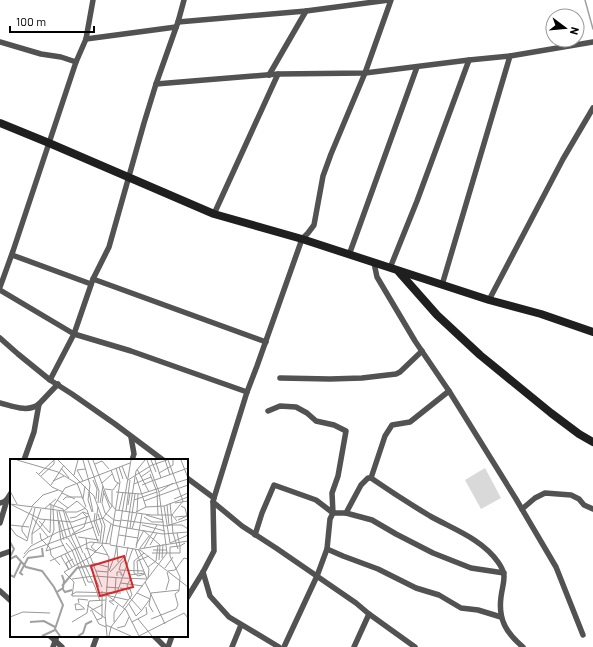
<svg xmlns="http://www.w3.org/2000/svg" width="593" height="647" viewBox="0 0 593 647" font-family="Barlow,sans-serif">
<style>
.green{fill:#d9d9d9}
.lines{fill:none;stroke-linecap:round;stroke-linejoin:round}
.stream{stroke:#a0a0a0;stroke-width:1.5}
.street{stroke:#525252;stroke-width:5.5}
.secondary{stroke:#1f1f1f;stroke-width:8}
.inset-river{fill:none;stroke:#a0a0a0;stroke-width:2}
.inset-road{fill:none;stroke:#999;stroke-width:1}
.view{fill:#d62828;fill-opacity:0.15;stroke:#d62828;stroke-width:2}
.inset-edge{fill:none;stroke:#000;stroke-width:2}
</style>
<rect width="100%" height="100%" fill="#fff"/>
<!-- green -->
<polygon class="green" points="485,468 501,498 481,509 465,480"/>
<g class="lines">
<!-- stream -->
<polyline class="stream" points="585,0 593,29"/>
<!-- street -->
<g class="street">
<polyline points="178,22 306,11 389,0"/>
<polyline points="86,39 176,27"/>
<polyline points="0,42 41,54 61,57 76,62"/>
<polyline points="269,75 306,11"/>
<polyline points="156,84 278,74 365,73 469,60 510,56 593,42"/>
<polyline points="214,214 278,74"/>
<polyline points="12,255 91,284"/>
<polyline points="349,255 417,67"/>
<polyline points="374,263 377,277 415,341 449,391 516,499 556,567 583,635"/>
<polyline points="390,268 417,201 469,60"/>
<polyline points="93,279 266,342"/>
<polyline points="442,285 510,56"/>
<polyline points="0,287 13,251 76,62 86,39 93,0"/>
<polyline points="0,290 74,334 131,351 247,392"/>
<polyline points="489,300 563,159 593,108"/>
<polyline points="0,338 18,354 50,380 72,394 115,424 163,460"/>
<polyline points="280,378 330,379 362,378 396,374 400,372 422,351"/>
<polyline points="50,380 74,334 93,279 109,247 144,123 156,84 178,22 184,0"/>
<path d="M0,403c12,3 28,10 39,1l19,-20"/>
<polyline points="131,437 134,454 132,460"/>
<polyline points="24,460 34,432 39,404"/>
<polyline points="187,478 214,498 213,502 242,526 276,548 356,603 369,614 415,647"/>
<polyline points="371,478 385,436 392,425 410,422 449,391"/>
<polyline points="214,498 247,392 257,366 302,239 308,233 314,225 323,176 331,154 365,73 391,0"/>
<path d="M0,503c6,-1 8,-5 11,-10"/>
<polyline points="522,509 535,498 545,493 571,495 579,499 584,505 593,509"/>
<polyline points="346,513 372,520 396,534 433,553 471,568 504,573"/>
<polyline points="0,523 7,500"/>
<polyline points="255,535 262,513 274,485 316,500 333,513 332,493 338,476 346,431 334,425 316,421 307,413 296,407 280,406 268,411"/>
<polyline points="327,549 343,556 378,569 416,588 439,595 461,608 478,610 501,617"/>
<polyline points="0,555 11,551"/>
<polyline points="203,572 210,596 229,617 279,647"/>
<polyline points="0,591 11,601"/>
<polyline points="187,598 203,572 214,551 213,502"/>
<polyline points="50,636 62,647"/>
<polyline points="154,636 165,647"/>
<polyline points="53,647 57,636"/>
<polyline points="93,647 97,636"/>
<polyline points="168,647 172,636"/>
<polyline points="232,647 241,625"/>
<path d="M284,647l33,-71 10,-27 3,-30 3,-6h13l15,-28 7,-7h3c19,13 39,26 59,38 23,13 52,23 68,46 10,14 5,19 3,35 -3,22 5,36 22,50"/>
<polyline points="354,647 369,614"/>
</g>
<!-- secondary -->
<g class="secondary">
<polyline points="0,123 49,143 214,214 302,239 489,300 541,314 593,332"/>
<polyline points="399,272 437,315 480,355 551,413 579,434 593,442"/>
</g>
</g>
<!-- overview -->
<g transform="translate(10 459)">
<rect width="178" height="178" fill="#fff"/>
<path class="inset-river" d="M0,83l4,7 -4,8M0,100l6,-3 10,11 16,4 12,16 9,18 -8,24 5,7M0,116l4,2 7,-15M13,116l-3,-2 8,-15 15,-2 -1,-8M52,127l15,-18 16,-3M52,129l3,4 7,-2M47,133l6,-4 1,-7 -2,-6M20,163l14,-1 11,6M32,177l13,-6M68,177l5,-3 3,-9 6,-3"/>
<path class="inset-road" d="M7,1l41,12M48,1l36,36 11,30 -3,19 7,12 -4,57 2,22M73,1l7,25 -2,15 4,12M78,1l11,31 -1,12M83,1l16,42 7,8 35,5h21l5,6M141,1l5,12M145,1l6,18M155,1l5,15M158,1l15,41 -11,14M171,1l7,18M85,5l7,-3 7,8M112,7l5,13M109,8l4,12M51,9l8,10M127,10l12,23M101,11l4,11 5,3M26,13l16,15 11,5M48,13l18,11M149,14l14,-8v-5M29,15l15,-14M140,15l7,18 1,23M64,16l4,-15M31,17l13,-12v-4M126,18l10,30M131,18l10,-7M83,21l4,9 -1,10M118,21l24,-15 15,-5M145,21l33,-12M43,22l11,-5M73,22l-6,-11 8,-1M67,24l9,24M92,24l10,-9M124,25l17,-7M41,26l13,-20M132,26l12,-5M95,30l8,1 5,-7M94,31l-2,13 3,10 9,7 7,1M0,32l7,13M102,32v15M79,33l4,20M106,33l25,2 47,-15M149,33l14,-9M52,34l13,6M94,34l6,15M73,40l2,-13M164,40l14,-6M47,41l11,8M53,41l3,-3h16M124,41l23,-8M134,42l44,-16M90,44l3,-17M160,44l3,30 5,16M165,44l13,-2M0,45l54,7 13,-10 10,9 11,32M39,45l14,5 7,25 25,53M2,46l28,14 32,3 17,-6M118,46l2,-12M157,46l2,20h13l6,4M154,47l6,37 18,-8M21,48l12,-12 15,-5M88,48l-2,14 4,12M34,50l12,-10M109,51l4,-18M47,52l4,30 14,25M49,52l8,28M55,52l18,42M116,52l4,-31M56,53h11l9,-4M126,53l10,-5 18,-1 24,-9M127,53l1,-18M85,54l-1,8 5,15M88,55l4,12 -2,16M136,56l17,5M22,58l16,20M134,58l8,5h12M165,58l12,-1M60,59l6,-1 7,-5 5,2M93,59l10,7 14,3 36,6 25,-2M111,61l46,6 21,-7M168,61l9,-4 -2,-8 -4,-2M29,62l11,12M49,62l5,19M0,66l19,2M132,66l23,6M0,68l6,8 11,6 8,-33M120,69l5,-34M122,70l5,-16M134,72l16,14 -1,15M30,74l1,6 9,9 1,7 9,10M40,74l1,-28M22,75l8,-6 5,-8M62,75l12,-7 3,-10 -5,-5M109,76l19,3M68,78l21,3M17,79l-5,-7v-4l10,-19M58,79l7,11 13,33h5M76,79l1,10 9,4M85,83l-4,5 5,4M56,84l6,7 14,36M96,84l5,-19M100,84l10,-61 -4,-14M22,85v-11l9,-24M100,86l30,5 48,37M126,86l8,-15M140,86l7,-12M114,87l12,-75 9,-11M107,88l1,15M118,88l-3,13 -4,3 -2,7 25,1M160,88l10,-1 -3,-13M126,89l6,-34M130,89l9,-12M134,89l13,-23M75,90l2,-1 15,39M125,90l12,30M128,90l11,20 -1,9M129,90l49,-8M143,91h14M36,92l8,-21 -1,-23 12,-19 65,-25M36,92l18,-6M85,93l13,3M74,94l15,34M142,94h28v-7l5,-3M14,95l7,-8 27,-14 45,-14 9,-12M55,95l7,13M51,97l8,14 -3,-7 7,-4M13,99l6,-7 65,-24M152,99l1,-14M40,102l40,-19 21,2M83,104l15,4M138,108l8,-6 2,-16M155,109l8,-11M86,112l12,1M99,112l6,-16 16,-95M158,112l7,-1 9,-12 4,1M54,113l10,10 -2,14h34M54,113l26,-15 12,-12M100,113l14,-15M124,114v-12l10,-8M124,114l4,3 7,-2M128,114l-1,-12 12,-5M119,116l16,-2M107,117v-4h4v3h3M113,119l24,1M62,120l22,-3 28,2M135,123l20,42M111,124l22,3M85,128l5,14M96,128l13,1M110,129l6,1 4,9 12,13M119,131l-2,-5 4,-7M156,131l3,-10 -2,-8M105,133l1,-14M61,136l5,-3 45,1M96,136l22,5M97,136l19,15 13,26M69,144l-1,-4 10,1M119,145l7,12 6,-6 8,-11 -13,-6M77,146l18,13M104,146l-5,-4h4l5,-11 15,-42M113,148l9,-12 -2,-6 -4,-1M73,150l-7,1 -1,-6h4l5,4v2M80,152l12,-6v-14M82,152l7,13 7,3M143,153l-4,-7 2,-12 28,-3M0,158l13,-5 27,1M128,160l14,17M141,160l25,-10 2,-4 -3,-11 4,-3 1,-14 -10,-21v-9M87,161l5,-2v-14M62,163l15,-9 2,-12 17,-1M104,163v-9l4,-8M122,163l15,-8 -1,-7M96,166l25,11M107,169l8,-2 4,-9M99,177l2,-9 56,-74 -8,-61 -12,-32M129,177l45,-23 4,5"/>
<path class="view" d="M114,97l9,31 -33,9 -9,-30z"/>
<rect width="178" height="178" class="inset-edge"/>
</g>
<!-- north arrow -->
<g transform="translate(565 28) rotate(106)"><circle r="19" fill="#ffffff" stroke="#999999"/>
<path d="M0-3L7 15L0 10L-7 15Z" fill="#000000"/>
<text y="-6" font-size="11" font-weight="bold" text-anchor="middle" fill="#000000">N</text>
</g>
<!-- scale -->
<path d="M10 26v6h84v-6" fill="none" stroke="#000000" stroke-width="2"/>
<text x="16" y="26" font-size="12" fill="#000000" stroke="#ffffff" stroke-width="3" paint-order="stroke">100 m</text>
</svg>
